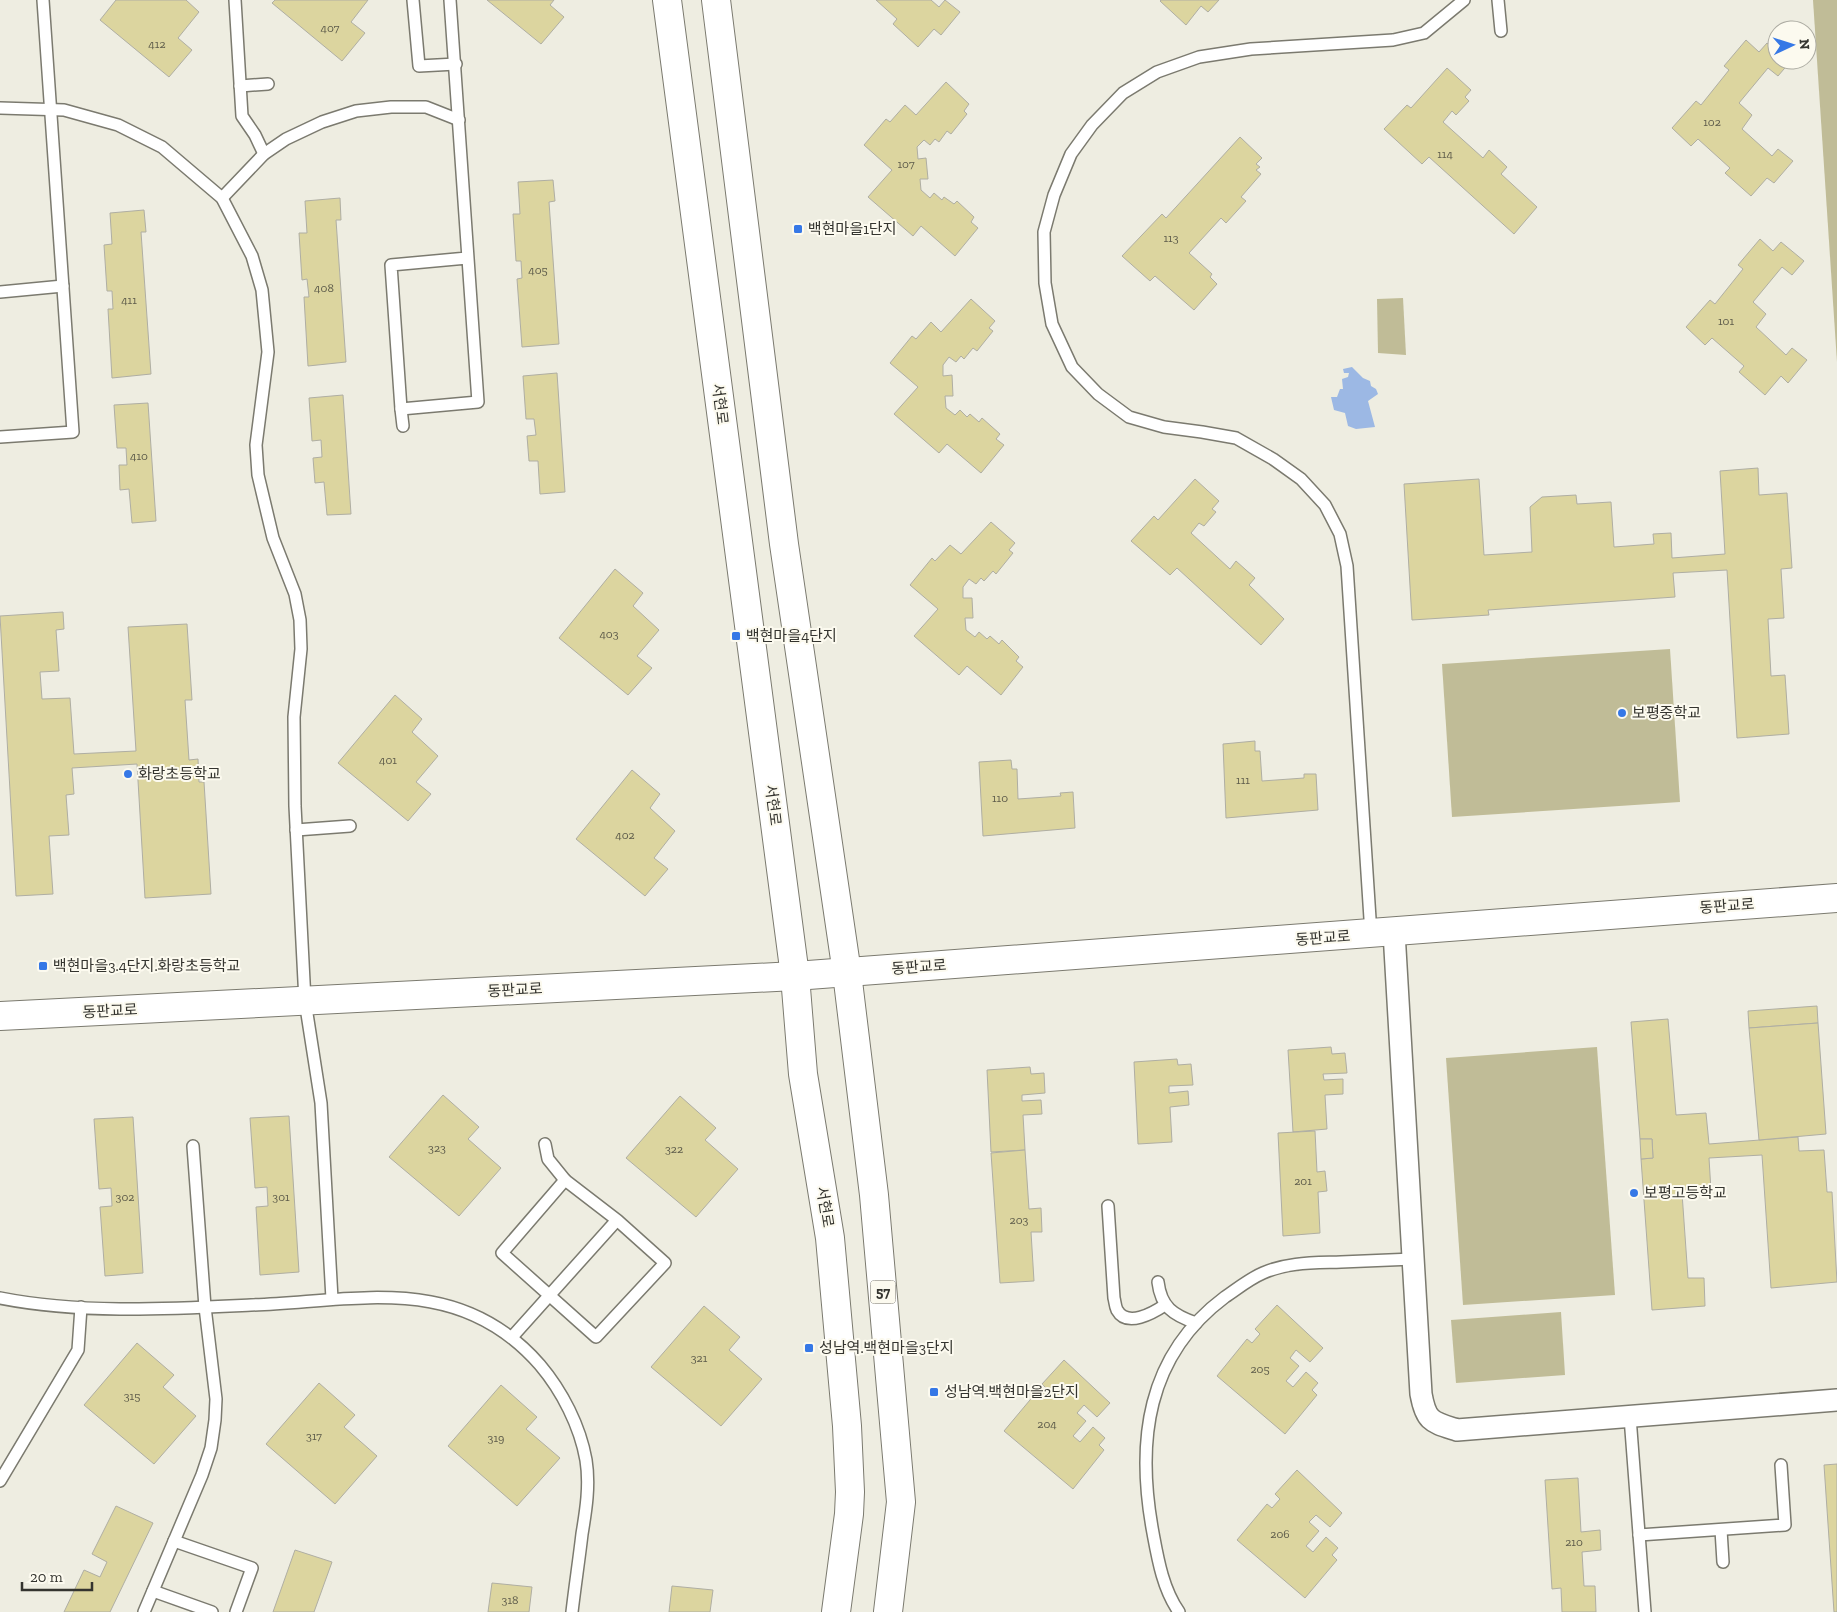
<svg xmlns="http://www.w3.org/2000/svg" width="1837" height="1612" viewBox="0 0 1837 1612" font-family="'Zilla Slab','Noto Sans KR',serif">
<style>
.green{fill:#c0bc97}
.water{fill:#9cb8e4}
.building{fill:#dcd59f;stroke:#afaea3}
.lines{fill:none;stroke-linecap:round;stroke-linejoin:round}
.lane-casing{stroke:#7b7a6f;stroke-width:14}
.street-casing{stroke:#7b7a6f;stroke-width:24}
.secondary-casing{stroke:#7b7a6f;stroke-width:30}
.primary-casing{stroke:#7b7a6f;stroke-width:30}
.lane{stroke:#fff;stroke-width:11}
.street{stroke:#fff;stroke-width:21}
.secondary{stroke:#fff;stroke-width:28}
.primary{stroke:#fff;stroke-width:28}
.poi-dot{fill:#3678e6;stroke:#fcfaef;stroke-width:2}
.labels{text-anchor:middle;stroke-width:4;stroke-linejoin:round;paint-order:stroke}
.number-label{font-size:12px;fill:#5e5c4b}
.shield{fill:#fcfaef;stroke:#706f69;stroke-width:1}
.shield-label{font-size:14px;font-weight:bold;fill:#34342f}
.poi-label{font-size:15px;fill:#34342f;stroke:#fcfaef;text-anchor:start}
.street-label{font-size:15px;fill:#34342f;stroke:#fcfaef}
</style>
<rect width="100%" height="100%" fill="#eeede1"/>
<!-- green -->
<g class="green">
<polygon points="1813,0 1837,0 1837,362"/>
<polygon points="1403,298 1406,355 1378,353 1377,299"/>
<polygon points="1670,649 1680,802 1452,817 1442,664"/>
<polygon points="1597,1047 1615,1295 1463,1305 1446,1058"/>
<polygon points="1561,1312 1565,1375 1456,1383 1451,1320"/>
</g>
<!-- water -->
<polygon class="water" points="1352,367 1363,378 1370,381 1371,386 1376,389 1378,394 1368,401 1375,427 1356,429 1348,426 1345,413 1334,410 1331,397 1337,397 1340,389 1343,389 1342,379 1348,377 1349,373 1344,373 1343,369"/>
<!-- building -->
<g class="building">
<polygon points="116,0 186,0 199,12 178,38 192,50 169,77 100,20"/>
<polygon points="275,0 368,0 351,22 365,33 342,61 272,3"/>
<polygon points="487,0 554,0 550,5 564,17 541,44"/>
<polygon points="876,0 931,0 939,7 945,0 960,12 941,35 934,29 918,47 893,24 897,19"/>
<polygon points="1161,0 1219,0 1208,12 1201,6 1186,25 1160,1"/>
<polygon points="1746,40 1759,52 1767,43 1777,51 1777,60 1787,60 1790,62 1778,76 1768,68 1739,103 1752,115 1742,129 1772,156 1778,149 1793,161 1774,183 1767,178 1751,196 1725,173 1730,168 1698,139 1691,146 1672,128 1696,101 1701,105 1729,70 1724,66"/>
<polygon points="1447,68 1471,90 1465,97 1469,101 1456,115 1452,111 1443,122 1483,158 1489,150 1507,167 1501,174 1537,207 1514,234 1429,157 1422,164 1384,129 1407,105 1411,108"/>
<polygon points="946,82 969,104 964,111 967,114 951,134 947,131 939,142 935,139 930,145 924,140 917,147 918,159 926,158 928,179 920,179 921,190 930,198 934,193 942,200 944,197 954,204 957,201 974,217 971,222 978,228 955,256 921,226 913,236 868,197 892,170 864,145 886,119 890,122 905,105 916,115"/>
<polygon points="1240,137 1262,158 1256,164 1260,167 1256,170 1261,174 1241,197 1246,201 1226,223 1221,218 1189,253 1212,274 1210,277 1217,284 1194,310 1155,276 1150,281 1122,256 1162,214 1166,218"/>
<polygon points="553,180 555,201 549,202 559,344 522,347 517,279 522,278 521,261 516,261 513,214 520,214 518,182"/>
<polygon points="340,198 341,220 336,220 346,362 308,366 304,297 309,297 307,279 302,280 299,233 307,233 305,201"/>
<polygon points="144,210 146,232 141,232 151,374 112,378 108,309 113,309 112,291 107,291 104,245 112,244 110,213"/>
<polygon points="1760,239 1773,251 1781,242 1804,261 1792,275 1782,267 1753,302 1766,314 1756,327 1786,355 1792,348 1807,360 1788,383 1781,376 1765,395 1739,372 1744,366 1712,338 1705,345 1686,327 1710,300 1715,304 1743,269 1738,265"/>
<polygon points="971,299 995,321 989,328 993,331 977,351 973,348 964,359 961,356 956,362 949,357 943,365 943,376 952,375 953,396 945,396 946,408 955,415 960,410 967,417 970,414 979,422 982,418 1000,434 996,439 1004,445 981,473 947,444 939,453 894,414 918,387 890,363 912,336 916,339 931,322 941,332"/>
<polygon points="557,373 565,492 540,494 538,461 529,461 527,436 536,435 534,419 526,419 523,376"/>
<polygon points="343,395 351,514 327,515 324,482 315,483 313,458 322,457 321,440 312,441 309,398"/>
<polygon points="148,403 156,521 132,523 129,489 120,490 119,465 127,465 126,448 117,448 114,405"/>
<polygon points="1758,468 1759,495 1787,493 1792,568 1781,569 1784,618 1768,619 1771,676 1785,675 1789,734 1737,738 1727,570 1673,573 1675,597 1488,610 1489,615 1412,620 1404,484 1479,479 1484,555 1532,552 1530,507 1542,497 1576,495 1577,504 1611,502 1614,547 1654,544 1653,534 1671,533 1672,558 1725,554 1720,471"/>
<polygon points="1195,479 1219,501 1212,509 1216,512 1204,526 1199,523 1191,533 1230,569 1236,561 1255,578 1249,585 1284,619 1261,645 1177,568 1170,575 1131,541 1154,516 1158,520"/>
<polygon points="991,522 1015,543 1009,550 1013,553 996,574 993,571 984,581 981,578 976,584 969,579 963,587 963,598 972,598 973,618 965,618 966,630 975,637 979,632 987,639 990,636 999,644 1002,640 1019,657 1016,661 1023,667 1001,695 967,666 959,675 914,636 938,609 910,585 932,558 935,561 950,545 961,554"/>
<polygon points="615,569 643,593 633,606 659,630 637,656 652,668 628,695 559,638"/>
<polygon points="63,612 64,629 56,630 59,671 40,672 42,699 70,698 74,754 136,751 128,627 187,624 192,700 185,700 189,760 198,759 199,782 204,782 211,894 145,898 137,764 72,768 74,794 66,795 69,835 49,836 53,894 16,896 0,616"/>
<polygon points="395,695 422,719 412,732 438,756 416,782 431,794 408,821 338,763"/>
<polygon points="1255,741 1255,751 1260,751 1262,781 1304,778 1304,774 1316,774 1318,810 1226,818 1223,744"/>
<polygon points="1011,760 1012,769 1017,769 1018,799 1061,796 1060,793 1073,792 1075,828 983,836 979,762"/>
<polygon points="632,770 660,794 650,808 675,831 654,858 668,869 645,896 576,839"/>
<polygon points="1817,1006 1818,1023 1749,1028 1748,1011"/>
<polygon points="1668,1019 1676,1115 1706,1113 1709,1144 1798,1137 1799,1151 1824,1150 1827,1192 1832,1192 1837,1282 1771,1288 1762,1155 1709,1158 1711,1191 1682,1193 1688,1278 1704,1278 1705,1306 1652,1310 1641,1159 1653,1158 1652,1139 1640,1139 1631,1022"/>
<polygon points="1818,1023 1826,1134 1759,1140 1749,1028"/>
<polygon points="1331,1047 1332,1054 1345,1053 1347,1073 1323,1074 1324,1080 1343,1079 1343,1094 1325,1095 1327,1129 1293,1132 1288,1050"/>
<polygon points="1177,1059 1178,1065 1191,1064 1193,1085 1169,1086 1169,1093 1188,1091 1189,1105 1170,1107 1172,1142 1138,1144 1134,1062"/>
<polygon points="1030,1067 1031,1074 1044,1073 1045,1093 1022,1095 1022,1101 1041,1100 1042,1114 1023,1115 1025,1150 991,1152 987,1070"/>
<polygon points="443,1095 479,1127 468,1139 501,1168 459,1216 389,1157"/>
<polygon points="680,1096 716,1128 705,1140 738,1169 696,1217 626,1158"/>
<polygon points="289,1116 299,1272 260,1275 256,1207 268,1206 267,1187 255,1188 250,1118"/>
<polygon points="133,1117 143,1273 105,1276 100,1207 112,1206 111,1188 99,1189 94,1119"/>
<polygon points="1315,1131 1317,1172 1325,1171 1327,1191 1318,1192 1320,1233 1283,1236 1278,1133"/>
<polygon points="1640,1139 1652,1139 1653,1158 1641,1159"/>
<polygon points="1025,1150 1029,1209 1041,1208 1042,1232 1031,1232 1034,1281 1000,1283 991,1153"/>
<polygon points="1277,1305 1323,1348 1310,1362 1296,1350 1290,1358 1299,1366 1286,1381 1293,1387 1306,1372 1318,1383 1312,1390 1317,1395 1285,1434 1217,1376 1247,1339 1252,1343 1260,1334 1255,1329"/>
<polygon points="704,1306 740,1337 729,1350 762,1379 721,1426 651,1367"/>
<polygon points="137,1343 174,1375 163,1387 196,1416 154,1464 84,1405"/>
<polygon points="1064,1360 1110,1403 1097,1417 1084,1405 1077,1413 1086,1421 1073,1436 1080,1442 1093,1427 1105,1438 1099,1445 1104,1450 1073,1489 1004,1431 1035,1394 1039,1398 1047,1389 1042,1384"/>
<polygon points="319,1383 355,1415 344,1427 377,1456 335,1504 266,1444"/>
<polygon points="501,1385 537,1417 526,1429 560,1458 517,1506 448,1446"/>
<polygon points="1837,1464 1837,1612 1834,1612 1824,1465"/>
<polygon points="1297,1470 1342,1513 1330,1527 1316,1515 1309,1522 1319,1531 1306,1546 1313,1552 1326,1537 1338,1548 1332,1555 1337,1560 1305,1598 1237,1540 1267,1504 1272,1508 1280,1499 1275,1494"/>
<polygon points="1578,1478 1581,1532 1600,1530 1601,1550 1582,1552 1584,1586 1595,1586 1596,1612 1562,1612 1561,1588 1552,1589 1545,1480"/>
<polygon points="116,1506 153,1523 110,1612 64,1612 84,1570 100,1577 107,1562 92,1554"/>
<polygon points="295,1550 332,1562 314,1612 273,1612"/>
<polygon points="492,1583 532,1587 529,1612 488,1612"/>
<polygon points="672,1586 713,1590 710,1612 669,1612"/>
</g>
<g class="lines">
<defs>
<g id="lane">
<polyline points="235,0 242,116 255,135 264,154"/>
<polyline points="413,0 419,66 456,64"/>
<polyline points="450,0 478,402 401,409 391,265 467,258"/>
<polyline points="1498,0 1501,31"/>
<polyline points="240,86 268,84"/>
<polyline points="0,108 64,110 118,125 162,147 222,198 252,256 262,290 268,352 256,445 258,475 273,538 295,594 300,620 301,649 294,717 295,806 305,1001 321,1103 332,1299"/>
<polyline points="222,198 264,154 286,139 322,122 356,111 391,107 426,107 459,120"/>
<polyline points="0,292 63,286"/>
<polyline points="401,409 403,426"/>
<polyline points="0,437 73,432 43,0"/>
<polyline points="296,830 350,826"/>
<polyline points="1371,934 1347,566 1340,534 1325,505 1301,479 1273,459 1236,438 1202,432 1164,427 1129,417 1098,394 1072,367 1052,324 1045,283 1044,232 1054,195 1071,154 1092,125 1123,93 1157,72 1199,57 1251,49 1393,40 1424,33 1464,0"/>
<polyline points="545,1144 548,1159 565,1180"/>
<path d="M1108,1206l6,92c1,3 1,8 3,12 10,18 36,3 48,-5"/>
<path d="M1158,1282c3,25 15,33 38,41"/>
<path d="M0,1298c81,16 168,11 251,7 107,-4 208,-33 289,60 22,26 40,61 46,95 4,25 0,50 -4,74 -3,26 -7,52 -10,78"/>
<polyline points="512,1337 617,1220 665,1263 596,1337 502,1253 565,1180 617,1220"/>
<polyline points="1630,1417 1645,1612"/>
<polyline points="0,1481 78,1350 81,1307"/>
<polyline points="1721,1530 1723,1562"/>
<polyline points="1639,1535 1785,1525 1781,1465"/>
<polyline points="174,1541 252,1568 236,1612"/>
<polyline points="153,1591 212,1612"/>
<polyline points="144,1612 202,1475 211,1448 215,1420 216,1399 205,1307 193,1146"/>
<path d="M1179,1612c-16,-23 -21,-52 -26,-79 -17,-91 -7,-177 72,-236 12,-8 24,-18 38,-24 25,-11 51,-10 78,-11 24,-1 48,-2 72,-3"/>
</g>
<path id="street" d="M1394,932l27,462c5,28 11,28 36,36l380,-30"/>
<polyline id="secondary" points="0,1016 795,976 1837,898"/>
<g id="primary">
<polyline points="667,0 795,976 803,1074 830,1238 847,1426 850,1492 849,1514 836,1612"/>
<polyline points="716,0 784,544 847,973 874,1195 901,1502 888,1612"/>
</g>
</defs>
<!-- lane casing -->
<use href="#lane" class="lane-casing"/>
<!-- street casing -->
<use href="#street" class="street-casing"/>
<!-- secondary casing -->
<use href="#secondary" class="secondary-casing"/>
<!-- primary casing -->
<use href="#primary" class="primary-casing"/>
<!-- lane -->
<use href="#lane" class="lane"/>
<!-- street -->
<use href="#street" class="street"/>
<!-- secondary -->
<use href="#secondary" class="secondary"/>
<!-- primary -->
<use href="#primary" class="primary"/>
</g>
<!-- markers -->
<g class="poi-dot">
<rect x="793" y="224" width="10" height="10" rx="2.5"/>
<rect x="731" y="631" width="10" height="10" rx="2.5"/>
<circle cx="1622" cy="713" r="5"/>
<circle cx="128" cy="774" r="5"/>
<rect x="38" y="961" width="10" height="10" rx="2.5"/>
<circle cx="1634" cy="1193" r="5"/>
<rect x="804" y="1343" width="10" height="10" rx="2.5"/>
<rect x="929" y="1387" width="10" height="10" rx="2.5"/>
</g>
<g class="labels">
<!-- number labels -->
<g class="number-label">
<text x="330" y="32">407</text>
<text x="157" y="48">412</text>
<text x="1712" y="126">102</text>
<text x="1445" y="158">114</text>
<text x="906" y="168">107</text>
<text x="1171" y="242">113</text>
<text x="538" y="274">405</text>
<text x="324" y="292">408</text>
<text x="129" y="304">411</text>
<text x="1726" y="325">101</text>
<text x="139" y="460">410</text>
<text x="609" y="638">403</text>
<text x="388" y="764">401</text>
<text x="1243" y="784">111</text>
<text x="1000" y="802">110</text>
<text x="625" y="839">402</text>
<text x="437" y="1152">323</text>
<text x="674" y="1153">322</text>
<text x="1303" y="1185">201</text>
<text x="125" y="1201">302</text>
<text x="281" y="1201">301</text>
<text x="1019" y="1224">203</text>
<text x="699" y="1362">321</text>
<text x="1260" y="1373">205</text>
<text x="132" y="1400">315</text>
<text x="1047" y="1428">204</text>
<text x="314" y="1440">317</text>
<text x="496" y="1442">319</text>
<text x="1280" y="1538">206</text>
<text x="1574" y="1546">210</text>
<text x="510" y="1604">318</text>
</g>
<!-- shield labels -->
<rect class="shield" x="870.5" y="1280.5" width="25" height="23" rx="4"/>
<g class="shield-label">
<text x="883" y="1297">57</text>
</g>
<!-- poi labels -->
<g class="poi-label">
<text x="808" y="234">백현마을1단지</text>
<text x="746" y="641">백현마을4단지</text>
<text x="1632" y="718">보평중학교</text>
<text x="138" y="779">화랑초등학교</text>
<text x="53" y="971">백현마을3.4단지.화랑초등학교</text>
<text x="1644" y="1198">보평고등학교</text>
<text x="819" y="1353">성남역.백현마을3단지</text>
<text x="944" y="1397">성남역.백현마을2단지</text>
</g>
<!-- street labels -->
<g class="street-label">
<text transform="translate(720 404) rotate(83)" y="5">서현로</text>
<text transform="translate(773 805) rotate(83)" y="5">서현로</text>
<text transform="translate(1727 906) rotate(-4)" y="5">동판교로</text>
<text transform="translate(1323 938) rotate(-4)" y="5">동판교로</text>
<text transform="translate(919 967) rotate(-4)" y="5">동판교로</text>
<text transform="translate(515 990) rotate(-3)" y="5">동판교로</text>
<text transform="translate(110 1011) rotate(-3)" y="5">동판교로</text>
<text transform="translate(825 1207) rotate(81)" y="5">서현로</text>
</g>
</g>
<!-- north arrow -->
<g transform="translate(1792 45) rotate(86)"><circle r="24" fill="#fcfaef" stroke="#acaba2"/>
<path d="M0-4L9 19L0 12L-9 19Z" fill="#3678e6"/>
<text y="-8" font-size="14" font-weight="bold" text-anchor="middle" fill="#34342f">N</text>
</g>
<!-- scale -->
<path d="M22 1582v8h70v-8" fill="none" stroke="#34342f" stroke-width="2.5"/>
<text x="30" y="1582" font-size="15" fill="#34342f" stroke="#fcfaef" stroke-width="4" paint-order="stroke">20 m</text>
</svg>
